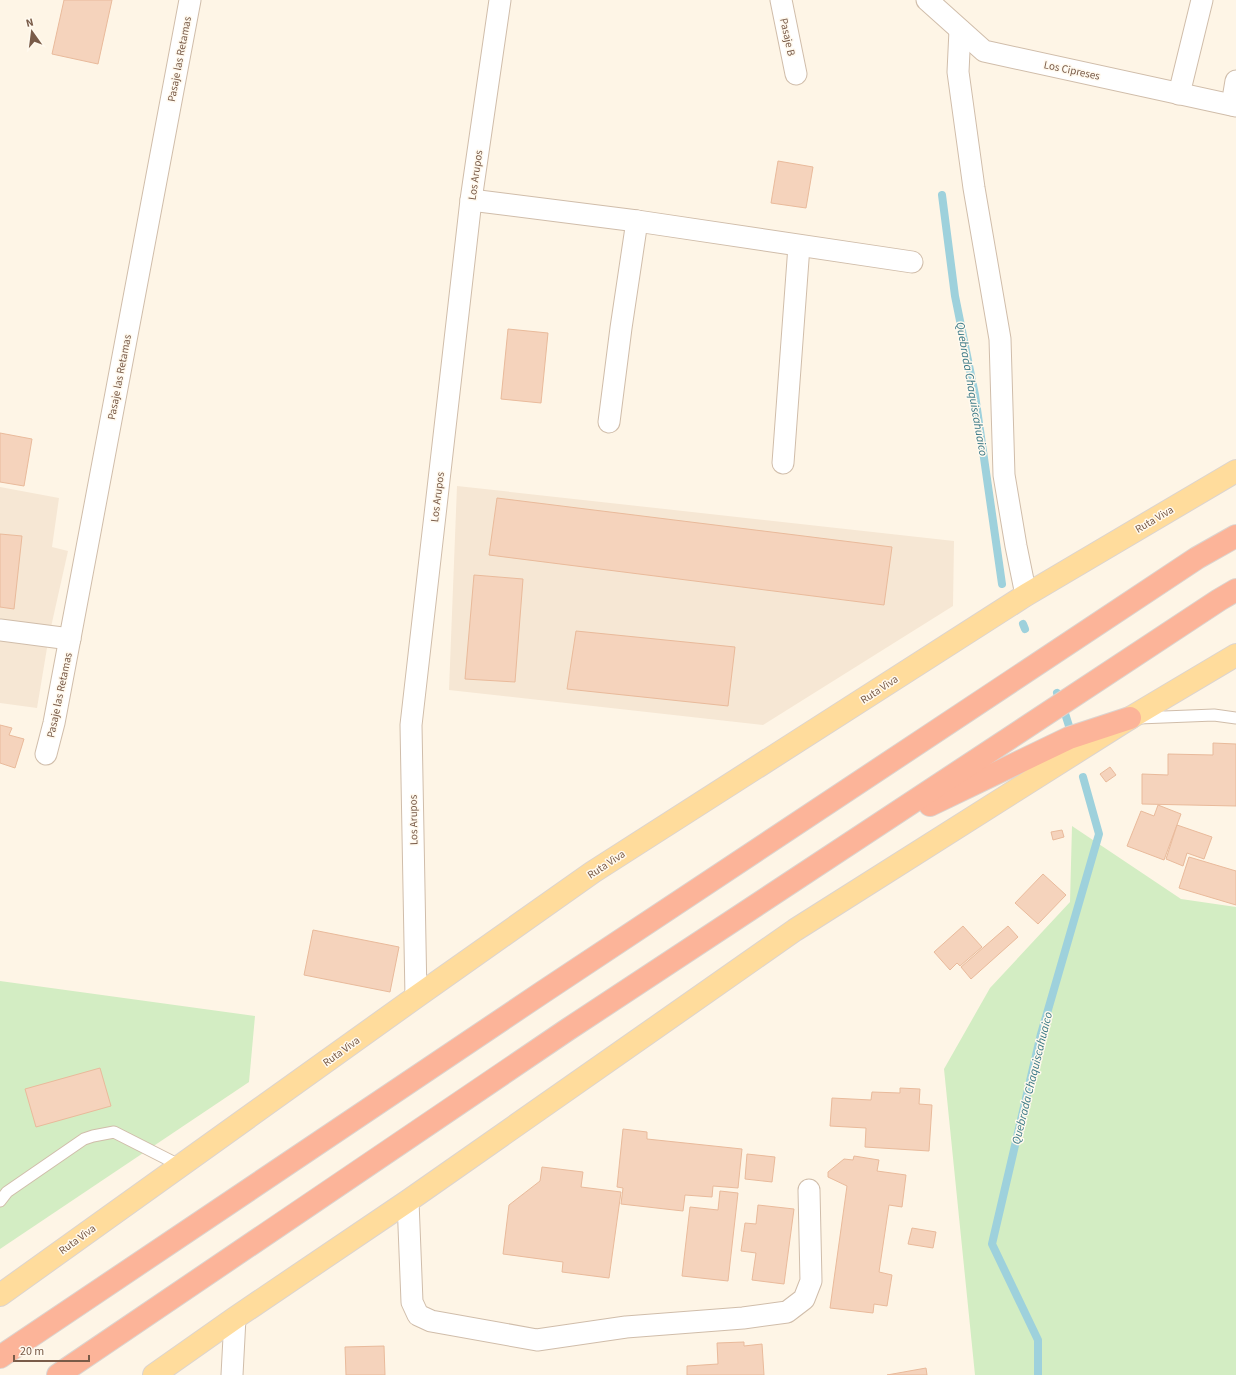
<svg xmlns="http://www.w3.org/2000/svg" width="1236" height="1375" viewBox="0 0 1236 1375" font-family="'Source Sans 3',sans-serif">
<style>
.residential{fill:#f6e7d4}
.green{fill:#d3edc3}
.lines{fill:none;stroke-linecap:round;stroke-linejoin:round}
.stream{stroke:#9ed1dc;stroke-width:8}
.building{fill:#f5d3bc;stroke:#e9ba9b}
.lane-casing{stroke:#d0bdaa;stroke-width:13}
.street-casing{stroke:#d0bdaa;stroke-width:23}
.primary-casing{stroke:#dcd4cf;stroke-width:24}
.highway-casing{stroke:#dcd4cf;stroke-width:24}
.lane{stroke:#fff;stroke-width:11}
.street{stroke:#fff;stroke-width:21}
.primary{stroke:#ffdc9c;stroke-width:22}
.highway{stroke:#fcb499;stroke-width:22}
.labels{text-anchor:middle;stroke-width:3;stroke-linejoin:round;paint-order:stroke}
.street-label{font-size:11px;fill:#795b48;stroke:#fff9ee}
.water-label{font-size:12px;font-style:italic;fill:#3d7a87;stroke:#fff9ee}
</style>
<rect width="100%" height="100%" fill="#fef5e6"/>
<!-- residential -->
<g class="residential">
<polygon points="457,486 954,541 953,606 763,725 449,690"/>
<polygon points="0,487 59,498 52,547 68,551 49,636 37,708 0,703"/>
</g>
<!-- green -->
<g class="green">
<polygon points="1072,826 1181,899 1236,907 1236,1375 975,1375 944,1069 990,988 1070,902"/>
<polygon points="0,981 255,1016 249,1082 0,1249"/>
</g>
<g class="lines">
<!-- stream -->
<g class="stream">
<polyline points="942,195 955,296 975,395 1002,584"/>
<polyline points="1023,624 1025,629"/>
<polyline points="1057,693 1062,704 1069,726"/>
<polyline points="1038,1375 1038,1340 992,1244 1041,1034 1099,834 1083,777"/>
</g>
</g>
<!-- building -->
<g class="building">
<polygon points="64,0 112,0 98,64 52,54"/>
<polygon points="778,161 813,167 806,208 771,203"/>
<polygon points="508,329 548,333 541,403 501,399"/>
<polygon points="0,433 32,439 24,486 0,482"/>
<polygon points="497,498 892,547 884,605 489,555"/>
<polygon points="0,534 22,536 14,609 0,607"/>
<polygon points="474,575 523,579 515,682 465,679"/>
<polygon points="576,631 735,647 728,706 567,689"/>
<polygon points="0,725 12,728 9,735 24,739 15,768 0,763"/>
<polygon points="1213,743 1236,744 1236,806 1142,804 1142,774 1168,775 1168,754 1213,755"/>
<polygon points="1110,767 1116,775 1106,782 1100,774"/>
<polygon points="1158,805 1181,814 1164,860 1127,846 1141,811 1154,816"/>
<polygon points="1177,825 1212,837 1204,859 1187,853 1183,866 1166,859"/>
<polygon points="1062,830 1064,837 1053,840 1051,832"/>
<polygon points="1189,857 1236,871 1236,905 1179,888"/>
<polygon points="1043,874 1066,895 1038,924 1015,903"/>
<polygon points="963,926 982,947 960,966 957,963 950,970 934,952"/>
<polygon points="1008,926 1018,937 971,979 961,967"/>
<polygon points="313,930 399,947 390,992 304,975"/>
<polygon points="100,1068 111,1106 36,1127 25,1089"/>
<polygon points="900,1088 920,1089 919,1104 932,1105 929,1151 865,1147 866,1128 830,1126 832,1098 871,1100 872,1092 900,1093"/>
<polygon points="623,1129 647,1132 647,1139 742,1149 738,1188 713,1186 712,1197 685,1195 683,1211 621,1204 623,1188 617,1187"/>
<polygon points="747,1154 775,1157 772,1182 745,1179"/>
<polygon points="854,1156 879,1160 877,1171 906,1175 902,1207 889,1205 879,1272 892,1275 887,1306 874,1304 873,1313 830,1308 847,1186 828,1177 828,1172 844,1159 853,1160"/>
<polygon points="542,1167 583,1172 581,1187 621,1192 609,1278 562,1272 563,1262 503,1254 509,1205 540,1181"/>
<polygon points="720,1191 738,1193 728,1281 682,1276 690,1207 718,1210"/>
<polygon points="758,1205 794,1209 784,1284 752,1280 756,1253 741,1251 745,1223 756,1224"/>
<polygon points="912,1228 936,1232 933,1248 908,1244"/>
<polygon points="744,1342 744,1346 762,1344 764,1375 687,1375 687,1366 718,1364 717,1343"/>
<polygon points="384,1346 385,1375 346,1375 345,1347"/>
<polygon points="926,1368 927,1375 887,1375"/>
</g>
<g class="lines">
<defs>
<g id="lane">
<polyline points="1139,718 1214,715 1236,718"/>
<polyline points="0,1201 7,1192 84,1139 93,1136 114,1132 181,1166"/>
</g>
<g id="street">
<polyline points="781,0 796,74"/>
<polyline points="927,0 984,51 1236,106"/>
<polyline points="960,30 958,72 974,188 1000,339 1004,475 1016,546 1026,595"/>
<polyline points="1179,94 1202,0"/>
<polyline points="1232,105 1236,81"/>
<polyline points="471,200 637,221 912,262"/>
<polyline points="609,422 621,328 637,221"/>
<polyline points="783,463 799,246"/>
<polyline points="0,630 70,639"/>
<polyline points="46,754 54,723 190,0"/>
<polyline points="416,997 411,725 471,200 500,0"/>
<polyline points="408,1201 412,1302 418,1315 431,1321 537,1340 626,1327 743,1318 787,1312 804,1299 811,1281 809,1190"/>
<polyline points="232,1375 235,1318"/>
</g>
<g id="primary">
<polyline points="0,1295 416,997 593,872 1026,595 1236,471"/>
<polyline points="154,1375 235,1318 408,1201 795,930 1130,718 1236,655"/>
</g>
<g id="highway">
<polyline points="930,805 1069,738 1130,718"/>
<polyline points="0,1357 543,992 1197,558 1236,536"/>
<polyline points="58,1375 567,1030 1219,600 1236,590"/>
</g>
</defs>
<!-- lane casing -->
<use href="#lane" class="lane-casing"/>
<!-- street casing -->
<use href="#street" class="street-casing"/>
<!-- primary casing -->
<use href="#primary" class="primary-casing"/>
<!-- highway casing -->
<use href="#highway" class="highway-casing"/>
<!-- lane -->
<use href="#lane" class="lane"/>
<!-- street -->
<use href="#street" class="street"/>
<!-- primary -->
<use href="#primary" class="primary"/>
<!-- highway -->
<use href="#highway" class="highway"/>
</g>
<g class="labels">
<!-- street labels -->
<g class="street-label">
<text transform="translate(788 37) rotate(78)" y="4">Pasaje B</text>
<text transform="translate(179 59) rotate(-79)" y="4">Pasaje las Retamas</text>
<text transform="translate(1072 70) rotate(12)" y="4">Los Cipreses</text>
<text transform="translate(475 175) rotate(-82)" y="4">Los Arupos</text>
<text transform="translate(119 377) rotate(-79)" y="4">Pasaje las Retamas</text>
<text transform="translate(437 497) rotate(-83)" y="4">Los Arupos</text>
<text transform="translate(1154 519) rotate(-31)" y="4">Ruta Viva</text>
<text transform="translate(879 689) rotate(-33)" y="4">Ruta Viva</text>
<text transform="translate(59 695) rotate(-78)" y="4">Pasaje las Retamas</text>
<text transform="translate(413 820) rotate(-91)" y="4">Los Arupos</text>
<text transform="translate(606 864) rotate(-33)" y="4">Ruta Viva</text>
<text transform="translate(341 1051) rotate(-36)" y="4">Ruta Viva</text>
<text transform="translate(77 1239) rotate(-36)" y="4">Ruta Viva</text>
</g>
<!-- water labels -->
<g class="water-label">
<text transform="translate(972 389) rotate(80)" y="4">Quebrada Chaquiscahuaico</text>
<text transform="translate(1032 1078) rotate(-76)" y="4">Quebrada Chaquiscahuaico</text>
</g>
</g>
<!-- north arrow -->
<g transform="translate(32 32) rotate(346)" stroke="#fff9ee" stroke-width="3" paint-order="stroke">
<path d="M0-3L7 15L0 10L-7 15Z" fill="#795b48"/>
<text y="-6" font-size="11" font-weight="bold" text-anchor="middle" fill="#795b48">N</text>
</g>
<!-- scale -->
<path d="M14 1355v6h75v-6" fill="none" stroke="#795b48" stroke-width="2"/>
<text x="20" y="1355" font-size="12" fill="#795b48" stroke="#fff9ee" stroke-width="3" paint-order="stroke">20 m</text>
</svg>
